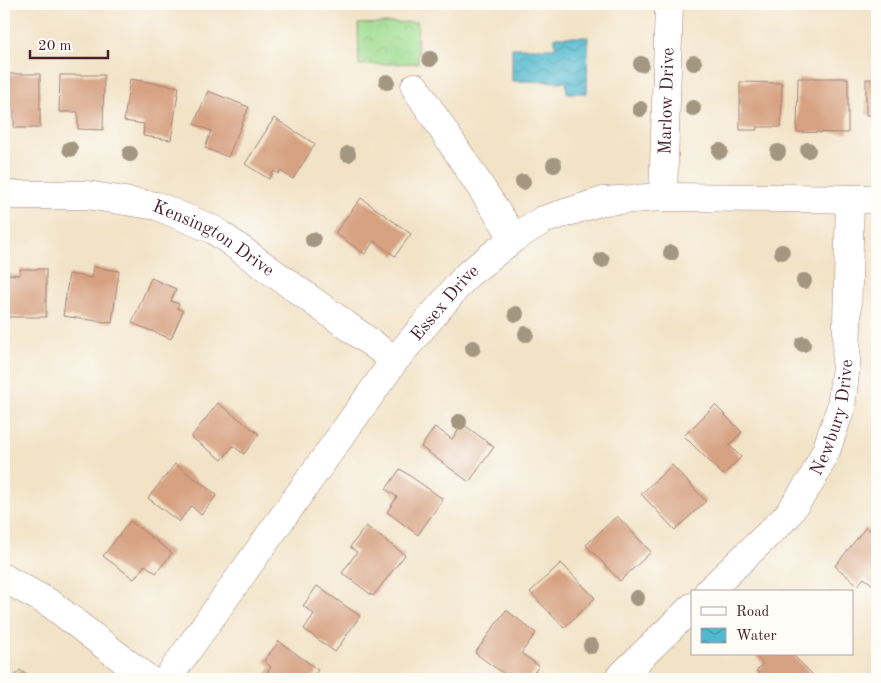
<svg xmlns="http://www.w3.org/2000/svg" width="881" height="683" viewBox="0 0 881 683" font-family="'Old Standard TT',serif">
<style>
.park{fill:url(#park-crowns);stroke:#757e5e}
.water{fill:url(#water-waves);stroke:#4e6c7d}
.building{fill:#d7a282}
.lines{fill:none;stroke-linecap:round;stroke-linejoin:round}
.minor-casing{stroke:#9e8179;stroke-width:29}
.minor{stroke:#fff;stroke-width:28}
.tree{fill:#a49782}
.labels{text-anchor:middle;stroke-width:4.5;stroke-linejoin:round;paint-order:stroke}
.street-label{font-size:18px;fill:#4a1f2b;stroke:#fdfcf7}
</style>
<defs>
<pattern id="park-crowns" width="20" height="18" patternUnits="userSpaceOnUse" patternTransform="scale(1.25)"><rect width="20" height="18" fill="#a0dd92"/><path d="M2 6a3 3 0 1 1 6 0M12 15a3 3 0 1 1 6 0" fill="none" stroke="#8bbd7e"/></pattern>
<pattern id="water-waves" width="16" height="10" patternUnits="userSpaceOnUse" patternTransform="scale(1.25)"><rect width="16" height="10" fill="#51b9cf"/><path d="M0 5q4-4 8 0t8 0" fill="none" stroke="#4596a8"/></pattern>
</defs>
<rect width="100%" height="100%" fill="#fdfcf7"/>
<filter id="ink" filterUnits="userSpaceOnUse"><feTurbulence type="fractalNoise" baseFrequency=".02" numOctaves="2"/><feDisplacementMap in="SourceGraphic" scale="10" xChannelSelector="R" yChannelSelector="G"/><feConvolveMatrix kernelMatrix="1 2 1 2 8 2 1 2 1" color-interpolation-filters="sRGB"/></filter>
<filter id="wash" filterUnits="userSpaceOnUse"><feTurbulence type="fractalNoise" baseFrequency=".0096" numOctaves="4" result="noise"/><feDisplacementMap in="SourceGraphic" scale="20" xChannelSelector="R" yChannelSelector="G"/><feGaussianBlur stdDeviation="1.12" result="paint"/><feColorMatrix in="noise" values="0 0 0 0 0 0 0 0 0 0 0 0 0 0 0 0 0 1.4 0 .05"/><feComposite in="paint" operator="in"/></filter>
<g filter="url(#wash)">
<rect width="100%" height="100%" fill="#f2e3c7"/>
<!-- park -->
<polygon class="park" points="417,22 418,63 359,65 358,24"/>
<!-- water -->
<polygon class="water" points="555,37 588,37 587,93 567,93 566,82 512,81 512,48 555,48"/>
<g id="blocks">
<!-- building -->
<g class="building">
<polygon points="4,74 40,74 40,128 14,128 14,110 4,110"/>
<polygon points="60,75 104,75 103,130 78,129 78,112 59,112"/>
<polygon points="798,78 848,78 848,133 797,132"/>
<polygon points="130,79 179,87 171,140 143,136 144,124 124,121"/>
<rect x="866" y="79" width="11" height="36"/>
<polygon points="740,82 782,83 781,127 756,127 757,130 740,130"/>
<polygon points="208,91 249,107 228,157 205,148 211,131 194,124"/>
<polygon points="274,118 315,144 293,179 280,171 279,174 274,171 269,179 245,164"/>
<polygon points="361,198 411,234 395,256 374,241 365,254 335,233"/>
<polygon points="93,267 119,271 112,323 63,316 69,274 91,278"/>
<polygon points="20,269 46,269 46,317 4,317 4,277 6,277 6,274 20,275"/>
<polygon points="151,278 176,289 171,301 179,304 177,308 183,311 171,339 132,323"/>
<polygon points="218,403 259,434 244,454 233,446 222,460 191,437"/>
<polygon points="715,405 742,432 729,445 741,457 723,475 684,436"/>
<polygon points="463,424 494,447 469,482 421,447 435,427 452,439"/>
<polygon points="175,464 217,495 201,515 191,506 179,522 148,498"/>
<polygon points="672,465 706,501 675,530 641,494"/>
<polygon points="400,469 443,499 418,535 387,512 397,497 386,489"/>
<polygon points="617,516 651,552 620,581 586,545"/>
<polygon points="130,521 172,553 156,573 145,565 134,579 103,556"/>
<polygon points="366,526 405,555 373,596 342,573 357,552 350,547"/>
<polygon points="866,527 877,536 877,588 864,578 858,585 835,566"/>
<polygon points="561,563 595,598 564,628 530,592"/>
<polygon points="317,586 360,616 335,652 304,629 314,614 303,606"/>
<polygon points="506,610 536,633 521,653 539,666 529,679 511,679 475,653"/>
<polygon points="279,641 318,670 311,679 262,679 271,667 264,661"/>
<polygon points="754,654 792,654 812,674 806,679 754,679 760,674 756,671 763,664"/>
<polygon points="20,670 32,679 12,679"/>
</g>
</g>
</g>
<g filter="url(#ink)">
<use href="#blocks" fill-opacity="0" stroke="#9e8179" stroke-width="1"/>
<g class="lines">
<defs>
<g id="minor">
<polyline points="415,87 514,238"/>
<path id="s1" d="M4,195h83l70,11 57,24 181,130"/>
<path id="s2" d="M663,197l6,-193"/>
<polyline points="4,578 51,604 148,679"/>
<path id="s3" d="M708,592l79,-76 24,-35 15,-30 15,-44 5,-41 4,-167"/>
<path id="s4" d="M167,679l228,-319 72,-85 47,-37 29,-18 60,-19 60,-4 214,2"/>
<polyline points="618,679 692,607"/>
</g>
</defs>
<!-- minor casing -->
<use href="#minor" class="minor-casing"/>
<!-- minor -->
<use href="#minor" class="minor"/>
</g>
<!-- trees -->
<g class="tree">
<circle cx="430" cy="59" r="8"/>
<circle cx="694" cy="63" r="8"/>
<circle cx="641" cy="64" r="8"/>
<circle cx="387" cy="82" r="8"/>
<circle cx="693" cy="108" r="8"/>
<circle cx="640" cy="109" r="8"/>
<circle cx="70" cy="149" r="8"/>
<circle cx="808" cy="150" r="8"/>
<circle cx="720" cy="151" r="8"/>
<circle cx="778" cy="152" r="8"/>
<circle cx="130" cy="154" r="8"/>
<circle cx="348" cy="154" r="8"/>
<circle cx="554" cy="165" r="8"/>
<circle cx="523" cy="182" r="8"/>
<circle cx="313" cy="240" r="8"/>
<circle cx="782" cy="252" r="8"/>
<circle cx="671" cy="253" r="8"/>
<circle cx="602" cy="260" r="8"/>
<circle cx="804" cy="281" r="8"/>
<circle cx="516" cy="314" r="8"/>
<circle cx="526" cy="334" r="8"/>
<circle cx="803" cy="344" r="8"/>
<circle cx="473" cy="348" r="8"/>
<circle cx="459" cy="422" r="8"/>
<circle cx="637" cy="598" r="8"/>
<circle cx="591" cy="646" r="8"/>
</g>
</g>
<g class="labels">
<!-- street labels -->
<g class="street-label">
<text dy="6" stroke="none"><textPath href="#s2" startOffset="96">Marlow Drive</textPath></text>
<text dy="6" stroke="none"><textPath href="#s1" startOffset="219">Kensington Drive</textPath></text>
<text dy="6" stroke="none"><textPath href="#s4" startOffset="468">Essex Drive</textPath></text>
<text dy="6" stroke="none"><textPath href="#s3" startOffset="220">Newbury Drive</textPath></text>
</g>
</g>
<!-- margin -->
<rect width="881" height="683" fill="none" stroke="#fdfcf7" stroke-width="20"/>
<!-- legend -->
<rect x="691" y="590" width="162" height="65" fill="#fdfcf7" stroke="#b5a4a5"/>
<rect x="701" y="607" width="25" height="8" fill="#ffffff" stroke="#b5a4a5"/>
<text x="736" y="616" font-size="15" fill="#4a1f2b">Road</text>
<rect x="701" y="628" width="25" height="15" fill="url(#water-waves)" stroke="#b5a4a5"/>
<text x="736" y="640" font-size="15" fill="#4a1f2b">Water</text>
<!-- scale -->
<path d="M30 50v8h78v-8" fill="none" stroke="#4a1f2b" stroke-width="2.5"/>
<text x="38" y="50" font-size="15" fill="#4a1f2b" stroke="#fdfcf7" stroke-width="4" paint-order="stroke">20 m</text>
</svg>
